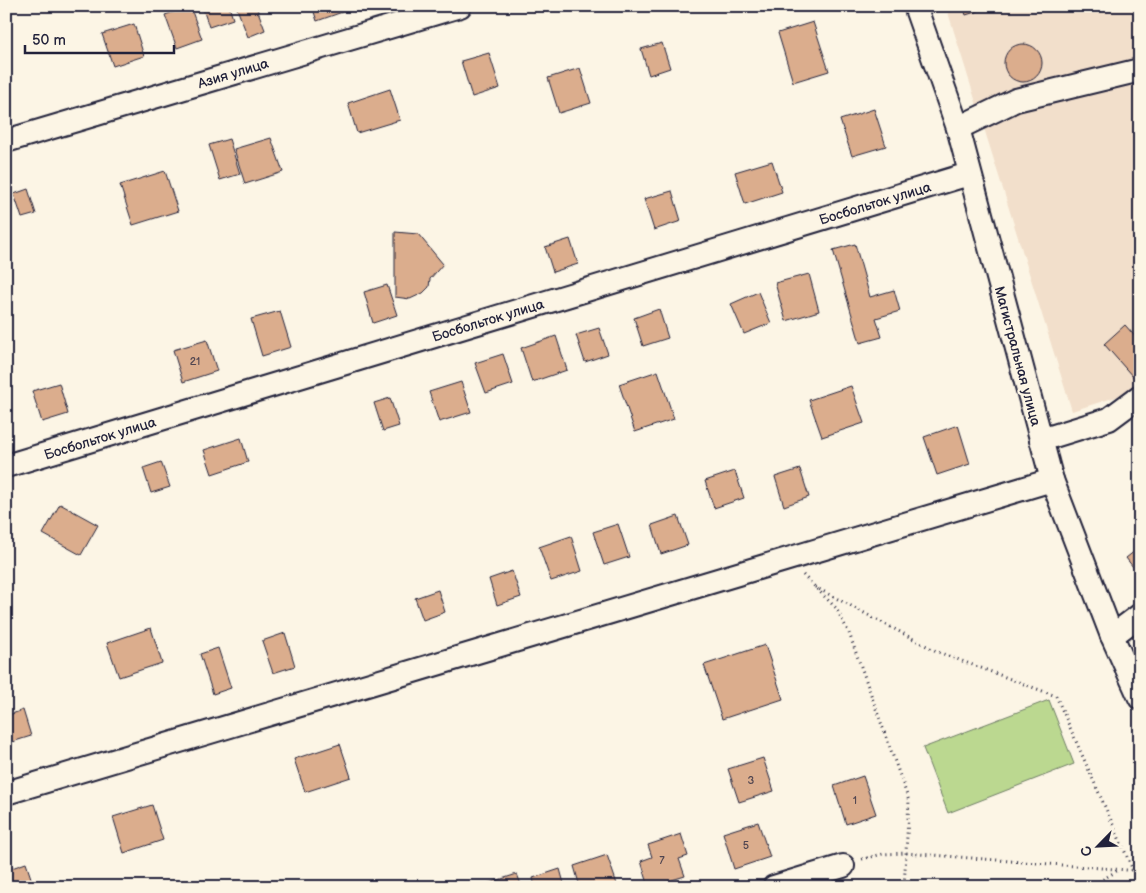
<svg xmlns="http://www.w3.org/2000/svg" width="1146" height="893" viewBox="0 0 1146 893" font-family="'Balsamiq Sans',sans-serif">
<style>
.built{fill:#f2dfcb}
.green{fill:#bbd890;stroke:#6e7d66}
.building{fill:#dbad8d;stroke:#22223b}
.lines{fill:none;stroke-linecap:round;stroke-linejoin:round}
.minor-casing{stroke:#22223b;stroke-width:26}
.path{stroke:#22223b;stroke-width:3;stroke-dasharray:1 4;stroke-linecap:butt}
.minor{stroke:#fcf5e5;stroke-width:22}
.labels{text-anchor:middle;stroke-width:4.5;stroke-linejoin:round;paint-order:stroke}
.number-label{font-size:11px;fill:#504550}
.street-label{font-size:14px;fill:#22223b;stroke:#fcf5e5}
</style>
<rect width="100%" height="100%" fill="#fcf5e5"/>
<filter id="ink" filterUnits="userSpaceOnUse"><feTurbulence type="fractalNoise" baseFrequency=".02" numOctaves="2"/><feDisplacementMap in="SourceGraphic" scale="10" xChannelSelector="R" yChannelSelector="G"/><feConvolveMatrix kernelMatrix="1 2 1 2 8 2 1 2 1" color-interpolation-filters="sRGB"/></filter>
<g filter="url(#ink)">
<!-- built -->
<polygon class="built" points="946,6 1140,6 1140,381 1119,396 1072,411"/>
<!-- green -->
<polygon class="green" points="1049,700 1074,764 948,813 923,748"/>
<!-- building -->
<g class="building">
<polygon points="190,6 202,39 177,48 165,15"/>
<polygon points="202,6 229,6 233,19 209,27"/>
<polygon points="236,6 256,6 265,30 248,37"/>
<polygon points="312,6 347,6 348,10 317,21"/>
<polygon points="777,6 800,6 779,13"/>
<polygon points="963,6 994,6 966,15"/>
<polygon points="813,22 829,71 793,82 778,33"/>
<polygon points="134,24 144,56 113,66 102,34"/>
<polygon points="662,43 670,68 649,75 641,49"/>
<circle cx="1023" cy="63" r="19"/>
<polygon points="489,53 500,88 472,97 461,61"/>
<polygon points="580,68 591,103 559,113 548,78"/>
<polygon points="390,89 400,120 357,133 348,103"/>
<polygon points="874,109 886,146 852,156 840,120"/>
<polygon points="271,138 283,172 245,184 234,149"/>
<polygon points="229,139 240,174 220,180 209,145"/>
<polygon points="772,161 782,192 745,204 735,172"/>
<polygon points="165,171 178,211 133,225 120,185"/>
<polygon points="28,189 36,214 22,218 14,194"/>
<polygon points="672,191 681,221 654,230 644,199"/>
<polygon points="395,232 418,234 443,264 430,279 429,287 423,293 410,299 395,297"/>
<polygon points="570,239 578,264 553,272 545,247"/>
<polygon points="855,244 870,297 894,290 900,311 876,318 882,337 860,343 833,250"/>
<polygon points="809,274 819,311 786,321 775,283"/>
<polygon points="387,285 397,315 373,323 364,292"/>
<polygon points="758,292 771,323 744,334 731,304"/>
<polygon points="659,309 668,338 643,346 634,318"/>
<polygon points="280,311 291,347 262,356 251,319"/>
<polygon points="1125,325 1140,342 1140,371 1133,377 1104,344"/>
<polygon points="599,328 608,354 585,362 576,335"/>
<polygon points="556,336 567,370 532,382 521,348"/>
<polygon points="207,340 217,371 183,382 173,350"/>
<polygon points="503,354 513,384 486,393 475,363"/>
<polygon points="658,371 674,419 635,432 619,384"/>
<polygon points="461,382 471,412 439,422 429,392"/>
<polygon points="59,383 68,414 42,422 32,391"/>
<polygon points="851,386 864,423 822,437 809,400"/>
<polygon points="390,398 399,426 383,431 374,403"/>
<polygon points="958,425 970,464 937,475 924,437"/>
<polygon points="241,438 248,462 212,474 204,450"/>
<polygon points="161,462 170,487 151,493 143,468"/>
<polygon points="800,469 809,497 784,506 775,477"/>
<polygon points="735,471 744,498 714,508 705,481"/>
<polygon points="60,504 98,525 81,555 43,534"/>
<polygon points="678,516 688,545 661,554 652,525"/>
<polygon points="618,524 629,557 604,565 593,532"/>
<polygon points="571,536 582,571 551,581 539,547"/>
<polygon points="1140,547 1140,576 1126,558"/>
<polygon points="512,571 521,597 497,605 489,579"/>
<polygon points="438,590 445,612 423,620 415,598"/>
<polygon points="151,628 162,663 119,677 107,643"/>
<polygon points="285,633 295,666 273,673 262,641"/>
<polygon points="765,645 783,699 722,719 704,665"/>
<polygon points="218,648 231,688 213,694 200,654"/>
<polygon points="23,710 31,736 12,742 6,724 6,716"/>
<polygon points="340,744 351,777 305,792 294,759"/>
<polygon points="763,758 774,791 739,802 728,769"/>
<polygon points="863,776 876,814 846,824 834,786"/>
<polygon points="152,805 163,840 124,853 113,817"/>
<polygon points="758,822 770,857 734,869 723,833"/>
<polygon points="681,834 688,856 679,859 685,876 649,887 641,861 652,857 648,845"/>
<polygon points="607,855 618,887 580,887 574,866"/>
<polygon points="26,863 34,887 6,887 6,870"/>
<polygon points="560,869 565,887 535,887 533,878"/>
<polygon points="517,874 522,887 477,887"/>
</g>
<g class="lines">
<defs>
<g id="minor">
<polyline points="915,6 958,128 1052,480 1112,636 1140,698"/>
<polyline points="958,128 1016,100 1140,70"/>
<polyline points="6,141 460,6"/>
<polyline points="1041,440 1109,419 1140,396"/>
<polyline points="6,466 969,174"/>
<polyline points="1112,636 1140,615"/>
<polyline points="6,793 1052,480"/>
<polyline points="774,887 843,866"/>
</g>
</defs>
<!-- minor casing -->
<use href="#minor" class="minor-casing"/>
<!-- path -->
<g class="path">
<polyline points="803,575 836,608 849,633 909,801 904,887"/>
<polyline points="815,587 938,652 1056,696 1133,870"/>
<polyline points="862,859 883,854 906,853 1140,871"/>
<polyline points="1090,887 1120,869"/>
</g>
<!-- minor -->
<use href="#minor" class="minor"/>
</g>
</g>
<g class="labels">
<!-- number labels -->
<g class="number-label">
<text x="195" y="365">21</text>
<text x="751" y="784">3</text>
<text x="855" y="804">1</text>
<text x="746" y="849">5</text>
<text x="662" y="864">7</text>
</g>
<!-- street labels -->
<g class="street-label">
<text transform="translate(233 73) rotate(-17)" y="5">Азия улица</text>
<text transform="translate(875 203) rotate(-17)" y="5">Босбольток улица</text>
<text transform="translate(488 320) rotate(-17)" y="5">Босбольток улица</text>
<text transform="translate(1018 356) rotate(75)" y="5">Магистральная улица</text>
<text transform="translate(100 438) rotate(-17)" y="5">Босбольток улица</text>
</g>
</g>
<!-- margin -->
<rect width="1146" height="893" fill="none" stroke="#fcf5e5" stroke-width="25"/>
<rect x="12" y="12" width="1121" height="868" fill="none" stroke="#22223b" stroke-width="2" filter="url(#ink)"/>
<!-- north arrow -->
<g transform="translate(1098 846) rotate(246)" stroke="#fcf5e5" stroke-width="4" paint-order="stroke">
<path d="M0-4L9 19L0 12L-9 19Z" fill="#22223b"/>
<text y="-8" font-size="14" font-weight="bold" text-anchor="middle" fill="#22223b">С</text>
</g>
<!-- scale -->
<path d="M25 45v8h149v-8" fill="none" stroke="#22223b" stroke-width="2.5"/>
<text x="32" y="45" font-size="15" fill="#22223b" stroke="#fcf5e5" stroke-width="4" paint-order="stroke">50 m</text>
</svg>
